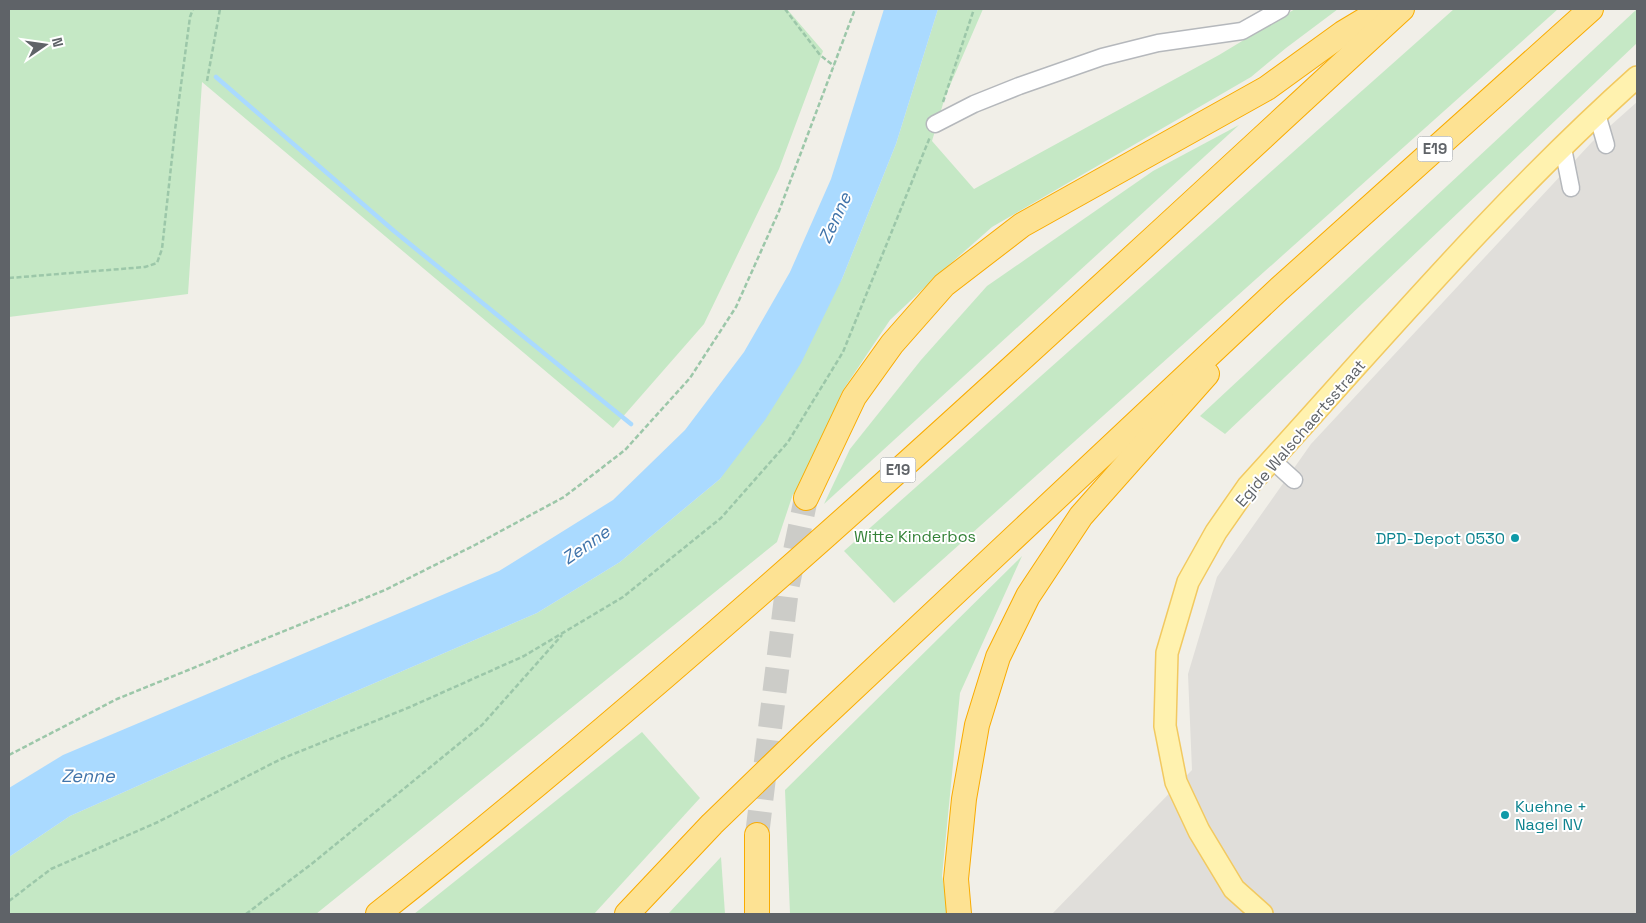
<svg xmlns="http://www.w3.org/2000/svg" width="1646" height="923" viewBox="0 0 1646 923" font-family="'Space Grotesk',sans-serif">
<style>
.industrial{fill:#e0deda}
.green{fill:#c5e8c5}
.water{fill:#aadaff}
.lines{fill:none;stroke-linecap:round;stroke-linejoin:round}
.stream{stroke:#aadaff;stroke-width:4.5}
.highway-tunnel{stroke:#ccccc8;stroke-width:24;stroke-dasharray:24 12;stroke-linecap:butt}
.minor-casing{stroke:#b5b8bc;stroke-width:19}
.major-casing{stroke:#f2c960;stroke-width:24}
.highway-casing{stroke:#f9ab00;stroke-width:26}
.path{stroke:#9cc7a9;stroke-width:2.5;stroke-dasharray:5 2.5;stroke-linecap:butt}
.minor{stroke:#fff;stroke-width:16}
.major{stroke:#fff2af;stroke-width:21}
.highway{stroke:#fde293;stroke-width:24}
.culture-dot{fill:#0f9aa8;stroke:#fff;stroke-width:2}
.labels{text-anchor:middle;stroke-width:4;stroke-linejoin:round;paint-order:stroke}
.shield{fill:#fff;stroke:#8f9295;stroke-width:1}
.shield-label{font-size:15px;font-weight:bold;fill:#5f6368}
.street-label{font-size:16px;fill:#5f6368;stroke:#fff}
.park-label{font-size:16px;fill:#348238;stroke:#fff}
.culture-label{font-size:16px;fill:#0d838f;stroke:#fff;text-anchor:end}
.water-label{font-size:18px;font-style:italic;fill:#4174aa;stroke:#fff}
</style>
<rect width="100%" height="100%" fill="#f1efe8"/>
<!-- industrial -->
<polygon class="industrial" points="1637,102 1637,914 1052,914 1192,770 1188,674 1217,577 1311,444 1592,142"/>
<!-- green -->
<g class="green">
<polygon points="9,9 787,9 823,51 779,169 704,324 613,428 202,82 188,294 9,317"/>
<polygon points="938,9 983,9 945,97 932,141 974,189 1219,55 1295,9 1338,9 1286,48 1251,77 992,227 941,272 890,320 843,390 797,495 793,494 777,542 316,914 9,914 9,857 70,816 203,757 537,613 620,562 720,479 842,279 896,144"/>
<polygon points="1454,9 1558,9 894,603 844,551"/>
<polygon points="1637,9 1637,43 1225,434 1200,416"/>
<polygon points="1239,125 824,504 850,449 921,360 987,286 1153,171"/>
<polygon points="1022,556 960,693 942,876 949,914 790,914 785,790"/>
<polygon points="642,732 700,798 594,914 414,914"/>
<polygon points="721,857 725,914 668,914"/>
</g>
<!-- water -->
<polygon class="water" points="884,9 938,9 896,144 842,279 801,363 765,420 720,479 620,562 537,613 203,757 70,816 9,857 9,788 63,755 499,571 613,500 685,430 744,352 790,272 831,179"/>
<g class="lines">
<!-- stream -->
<polyline class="stream" points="216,77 394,231 631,424"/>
<!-- highway-tunnel -->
<polyline class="highway-tunnel" points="757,835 787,589 806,498"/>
<defs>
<g id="minor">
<polyline points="1597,114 1606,145"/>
<polyline points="935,124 974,104 1019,86 1102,57 1158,43 1242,31 1281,9"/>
<polyline points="1563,148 1571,188"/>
<polyline points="1272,460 1294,480"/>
</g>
<path id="major" d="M1262,914l-28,-25 -35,-58 -23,-49 -11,-56 2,-73 21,-71 28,-50 32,-46c127,-139 249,-284 389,-409"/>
<g id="highway">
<polyline points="806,498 854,397 892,344 944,285 1022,225 1267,88 1343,33 1383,9"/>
<polyline points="757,835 757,914"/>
<path d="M378,914c357,-283 689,-597 1024,-905"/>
<polyline points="627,914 712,824 805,734 1279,289 1591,9"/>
<polyline points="959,914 956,879 964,799 977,725 998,657 1028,596 1081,516 1207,374"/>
</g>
</defs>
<!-- minor casing -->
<use href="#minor" class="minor-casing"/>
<!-- major casing -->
<use href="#major" class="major-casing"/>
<!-- highway casing -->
<use href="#highway" class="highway-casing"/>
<!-- path -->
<g class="path">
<polyline points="785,9 820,55 834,66"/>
<polyline points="207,81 220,9"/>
<polyline points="943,102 974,9"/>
<polyline points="9,278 145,267 157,263 162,249 175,130 190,17 193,9"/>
<polyline points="9,755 117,699 385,590 475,545 564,497 625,450 690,378 736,307 779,211 855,9"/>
<polyline points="9,901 51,869 158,822 281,759 410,707 524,656 623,597 721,518 788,442 843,352 930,137"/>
<polyline points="246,914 314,862 482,725 562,635"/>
</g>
<!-- minor -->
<use href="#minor" class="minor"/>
<!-- major -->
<use href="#major" class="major"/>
<!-- highway -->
<use href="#highway" class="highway"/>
</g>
<!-- markers -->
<g class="culture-dot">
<circle cx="1515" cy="538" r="5"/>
<circle cx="1505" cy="815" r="5"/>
</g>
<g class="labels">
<!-- shield labels -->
<g class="shield">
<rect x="1417.5" y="136.5" width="35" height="25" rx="4"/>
<rect x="880.5" y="457.5" width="35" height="25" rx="4"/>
</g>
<g class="shield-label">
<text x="1435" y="154">E19</text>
<text x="898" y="475">E19</text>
</g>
<!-- street labels -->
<g class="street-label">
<text transform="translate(1300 433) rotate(-49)" y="6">Egide Walschaertsstraat</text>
</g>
<!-- park labels -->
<g class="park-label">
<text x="915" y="542">Witte Kinderbos</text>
</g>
<!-- culture labels -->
<g class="culture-label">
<text x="1505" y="544">DPD-Depot 0530</text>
<text x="1515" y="812" text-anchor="start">Kuehne +<tspan x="1515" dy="18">Nagel NV</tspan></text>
</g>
<!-- water labels -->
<g class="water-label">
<text transform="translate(835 218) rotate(-65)" y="6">Zenne</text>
<text transform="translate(586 545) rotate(-35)" y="6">Zenne</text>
<text x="88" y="782">Zenne</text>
</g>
</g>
<!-- border -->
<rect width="1646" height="923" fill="none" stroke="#5f6368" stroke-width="20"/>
<!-- north arrow -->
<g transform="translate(45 45) rotate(77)" stroke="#ffffff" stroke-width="4" paint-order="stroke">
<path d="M0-4L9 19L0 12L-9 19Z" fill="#5f6368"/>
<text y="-8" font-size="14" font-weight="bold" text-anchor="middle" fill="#5f6368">N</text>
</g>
</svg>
